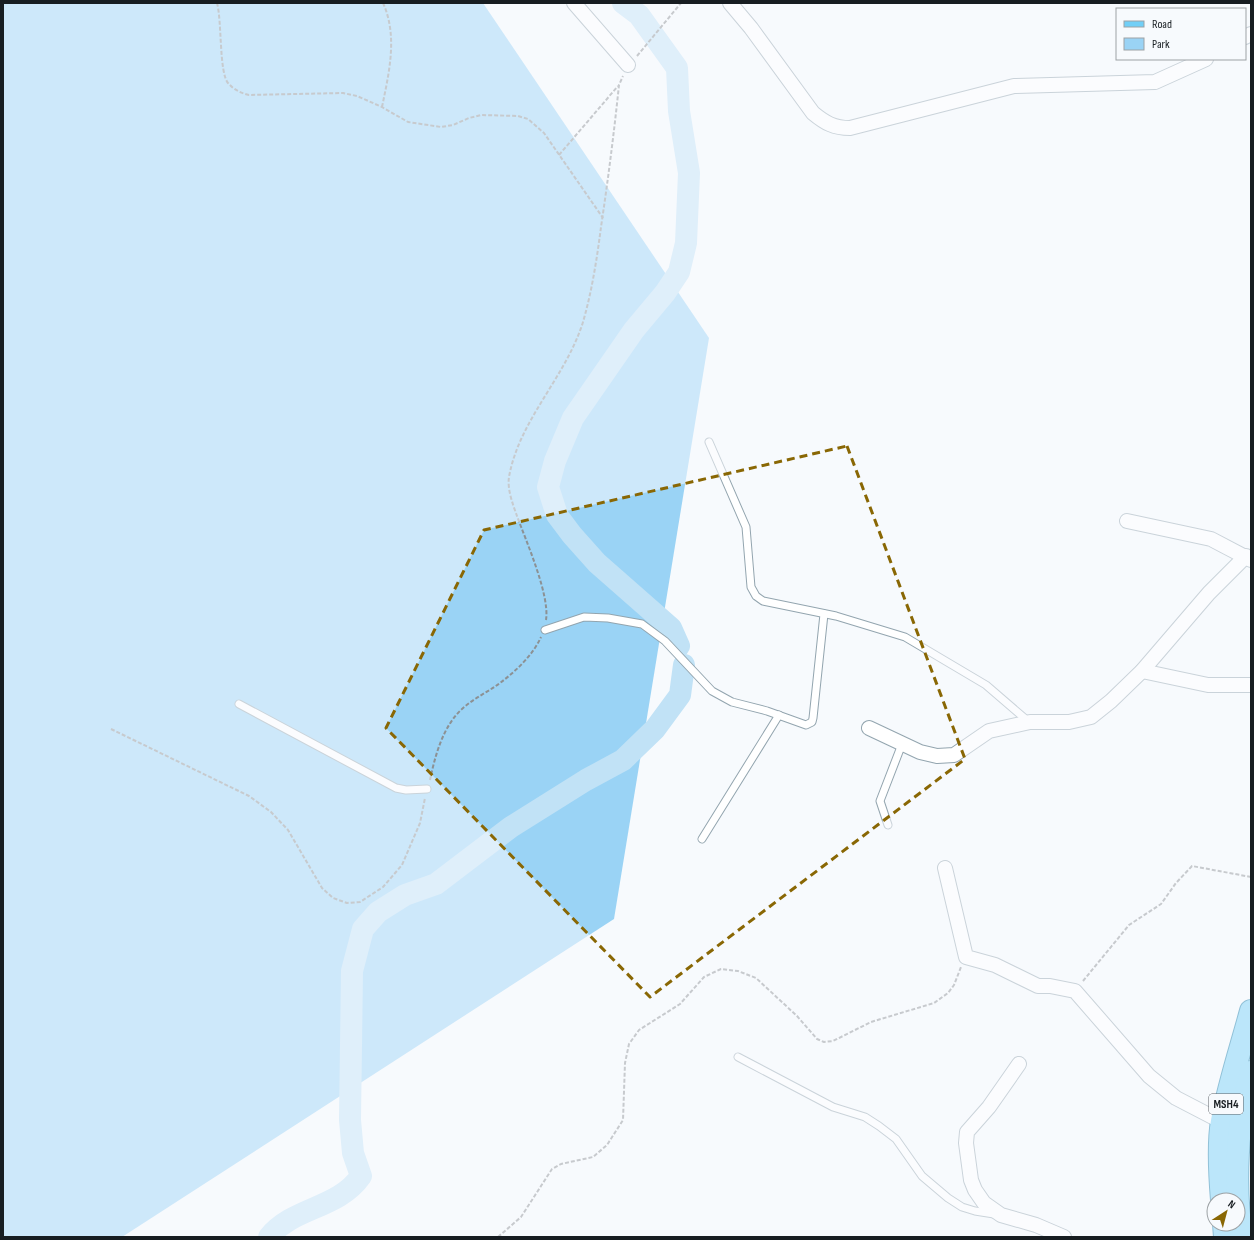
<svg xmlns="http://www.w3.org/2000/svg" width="1254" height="1240" viewBox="0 0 1254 1240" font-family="'Sofia Sans Condensed',sans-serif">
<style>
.green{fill:#9ad3f5}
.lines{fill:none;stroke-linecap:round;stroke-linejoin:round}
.river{stroke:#c1e2f6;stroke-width:22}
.lane-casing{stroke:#93a5af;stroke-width:9}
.street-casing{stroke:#93a5af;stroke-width:16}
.primary-casing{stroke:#147ca9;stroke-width:24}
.path{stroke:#8c9194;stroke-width:2;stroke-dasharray:4 2;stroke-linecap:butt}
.lane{stroke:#fff;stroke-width:7}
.street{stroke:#fff;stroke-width:14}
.primary{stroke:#71cff7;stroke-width:22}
.marked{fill:none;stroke:#896704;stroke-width:3;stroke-dasharray:8 5;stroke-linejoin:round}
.labels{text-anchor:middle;stroke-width:3.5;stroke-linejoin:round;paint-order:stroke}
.shield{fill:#f7fafd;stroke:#5a5f63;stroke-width:1}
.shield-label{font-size:12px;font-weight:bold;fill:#171d21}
</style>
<rect width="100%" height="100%" fill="#f7fafd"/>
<!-- green -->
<polygon class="green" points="3,3 483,3 709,338 614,919 122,1237 3,1237"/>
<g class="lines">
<!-- river -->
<g class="river">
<polyline points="623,3 639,15 677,68 679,111 689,173 686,243 679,272 665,293 634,330 573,418 555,461 548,487 557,515 572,535 597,563 671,628 679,646"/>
<path d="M269,1237c24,-30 69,-28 92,-61l-8,-23 -3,-33 2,-149 11,-42 15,-17 27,-17 31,-11 75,-57 75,-47 37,-20 32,-31 25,-34 4,-30"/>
</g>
<defs>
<g id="lane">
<polyline points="709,442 746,527 751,587 756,596 763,601 836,616 905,637 986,685 1029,722"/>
<polyline points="545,630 584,617 608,618 642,624 665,641 712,691 732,702 767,711 806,725 812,722 813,718 824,614"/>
<polyline points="239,704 396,788 406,790 427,789"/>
<polyline points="888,825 880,801 902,744"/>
<polyline points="702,839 779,715"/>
<polyline points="738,1057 833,1107 865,1117 879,1126 896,1139 922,1176 948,1198 962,1207 975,1211 994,1214"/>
</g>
<g id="street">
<polyline points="574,3 628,65"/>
<path d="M730,3l21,25 62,85c12,10 21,15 37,15l164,-42 141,-4 51,-23"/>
<polyline points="1245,37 1251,34"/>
<polyline points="1127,521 1211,539 1251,560"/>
<polyline points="1142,671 1208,685 1251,685"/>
<polyline points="869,728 920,752 937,756 954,755 989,731 1030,722 1069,722 1091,717 1111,701 1142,671 1209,593 1246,556"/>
<polyline points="945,868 966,957 995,965 1038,986 1050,986 1075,991 1149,1076 1176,1098 1228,1125"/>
<polyline points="1019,1064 989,1107 967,1132 966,1143 971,1180 975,1190 984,1203 1001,1215 1036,1225 1064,1237"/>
</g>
<g id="primary">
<path d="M1222,1200c-2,-24 -4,-55 0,-79 7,-37 19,-73 29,-110"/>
<polyline points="1224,1224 1225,1237"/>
<path d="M1242,1237c-9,-50 -5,-117 9,-165"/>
</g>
</defs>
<!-- lane casing -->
<use href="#lane" class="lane-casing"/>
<!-- street casing -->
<use href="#street" class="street-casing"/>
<!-- primary casing -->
<use href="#primary" class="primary-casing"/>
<!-- path -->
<g class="path">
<path d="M217,3c5,18 2,69 11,80 6,7 13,10 21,12l94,-2 14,3 25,11 26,15 33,5 12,-2 16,-7 12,-3 37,1 10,3 16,14 59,85"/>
<polyline points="637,56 681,3"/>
<path d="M382,107c7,-34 16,-71 1,-104"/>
<polyline points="559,155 618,86"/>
<path d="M546,620c4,-25 -20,-79 -29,-104 -4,-11 -10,-27 -8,-39 10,-57 57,-100 74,-155 9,-31 14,-64 18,-95 7,-47 13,-94 18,-142l4,-9"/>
<polyline points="111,729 249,796 271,812 288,830 322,888 333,898 347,903 360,902 383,887 402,865 420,823 425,798"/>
<path d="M430,780c5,-24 13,-54 32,-71 12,-11 26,-17 38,-26 16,-12 33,-28 41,-46"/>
<polyline points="1083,981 1129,925 1161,904 1176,883 1192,866 1251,877"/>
<polyline points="498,1237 521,1217 552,1169 561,1164 593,1157 607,1145 623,1120 625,1063 629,1044 639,1030 680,1004 704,977 721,969 738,971 756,978 797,1016 817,1039 824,1042 833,1041 871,1022 934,1003 948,993 954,985 961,967"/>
</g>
<!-- lane -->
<use href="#lane" class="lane"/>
<!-- street -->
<use href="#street" class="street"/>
<!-- primary -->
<use href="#primary" class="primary"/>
</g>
<!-- marked area -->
<path d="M0 0H1254V1240H0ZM847,446l118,313 -315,238 -264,-269 98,-198z" fill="#f7fafd" fill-opacity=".55" fill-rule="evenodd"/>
<path class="marked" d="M847,446l118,313 -315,238 -264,-269 98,-198z"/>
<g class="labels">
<!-- shield labels -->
<rect class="shield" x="1209" y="1094" width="34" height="20" rx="3"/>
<g class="shield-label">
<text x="1226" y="1108">MSH4</text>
</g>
</g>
<!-- border -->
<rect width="1254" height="1240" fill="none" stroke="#171d21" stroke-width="8"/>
<!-- legend -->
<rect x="1116" y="8" width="130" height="52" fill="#f7fafd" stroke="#9da2a5"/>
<rect x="1124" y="21" width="20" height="6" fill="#71cff7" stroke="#9da2a5"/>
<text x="1152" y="28" font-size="12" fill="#171d21">Road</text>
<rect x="1124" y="38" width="20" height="12" fill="#9ad3f5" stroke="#9da2a5"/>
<text x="1152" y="48" font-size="12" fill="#171d21">Park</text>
<!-- north arrow -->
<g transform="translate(1226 1212) rotate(36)"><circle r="19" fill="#f7fafd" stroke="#9da2a5"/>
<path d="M0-3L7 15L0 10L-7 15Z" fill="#896704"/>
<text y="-6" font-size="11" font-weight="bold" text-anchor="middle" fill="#171d21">N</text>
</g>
</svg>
